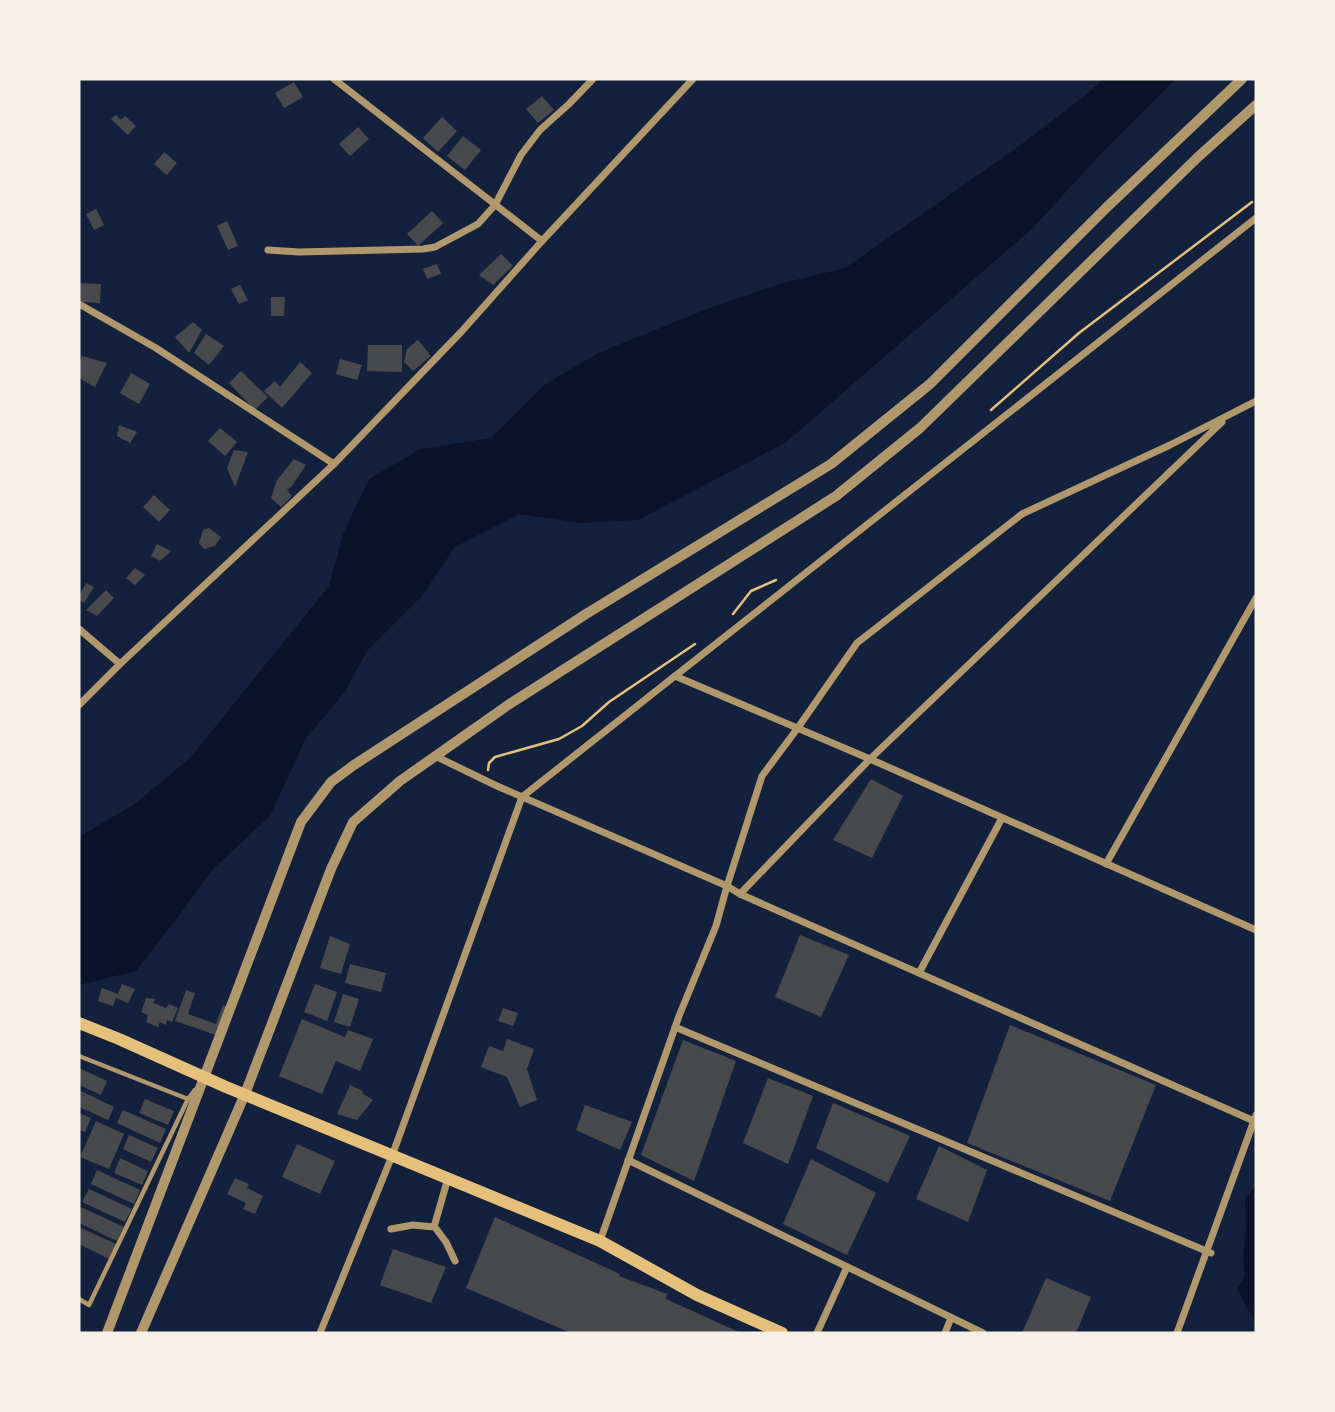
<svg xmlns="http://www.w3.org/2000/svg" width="1335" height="1412" viewBox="0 0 1335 1412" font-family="Georgia,serif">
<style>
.water{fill:#0b132b}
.building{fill:#48494c}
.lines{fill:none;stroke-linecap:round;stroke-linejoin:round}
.path{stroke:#e5c07b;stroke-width:2.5}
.service{stroke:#b1986c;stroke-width:4.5}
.minor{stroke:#b1986c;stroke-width:7}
.tertiary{stroke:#b1986c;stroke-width:10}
.primary{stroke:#e5c07b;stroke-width:12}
</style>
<rect width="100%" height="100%" fill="#14213d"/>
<!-- water -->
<g class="water">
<polygon points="1103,79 1176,79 1098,157 1032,229 785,443 638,520 581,523 519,514 455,547 422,596 367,651 345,692 306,738 270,816 213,869 178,917 136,971 79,985 79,837 136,803 190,758 329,586 343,534 369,479 421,449 491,438 544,385 598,353 707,309 779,284 845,268 1015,149 1086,95"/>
<polygon points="1256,1185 1256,1324 1237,1289 1245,1276 1243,1258 1246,1227 1245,1199"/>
</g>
<!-- building -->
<g class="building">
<polygon points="294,82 303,97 284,108 275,93"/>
<polygon points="542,96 554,110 538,123 526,109"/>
<polygon points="116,115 121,120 125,116 136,126 128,135 111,119"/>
<polygon points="442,117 457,131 438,152 423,138"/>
<polygon points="358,127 369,139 350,156 339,144"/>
<polygon points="463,136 481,150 465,170 447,156"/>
<polygon points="164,152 177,163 167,175 154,164"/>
<polygon points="96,209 104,225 94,230 86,214"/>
<polygon points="432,211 443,223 418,246 407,234"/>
<polygon points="227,221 238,246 228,250 217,226"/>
<polygon points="501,254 513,266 493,285 479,275"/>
<polygon points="437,264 441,274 427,279 423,269"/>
<polygon points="79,283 101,284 100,303 80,302"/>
<polygon points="240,285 248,300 239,304 231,289"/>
<polygon points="271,297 285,297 284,316 271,316"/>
<polygon points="193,322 202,330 189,353 175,337"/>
<polygon points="206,334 224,346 209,365 194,353"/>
<polygon points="418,340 431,356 413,371 404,362 407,349"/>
<polygon points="368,345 402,345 402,372 367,371"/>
<polygon points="82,356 107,363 95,387 79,378 79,363"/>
<polygon points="340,359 362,365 357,380 336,374"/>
<polygon points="300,362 312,373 282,408 264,391 275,381 280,387"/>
<polygon points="241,371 268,397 255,410 229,383"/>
<polygon points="131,373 150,384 139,404 120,393"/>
<polygon points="119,425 137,432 130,443 117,436"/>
<polygon points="220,428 237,442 225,456 208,441"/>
<polygon points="234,450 248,452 235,487 227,468"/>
<polygon points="294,459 306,465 292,486 287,490 292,496 281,507 271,498 277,480"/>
<polygon points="154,495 170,510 159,522 143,507"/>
<polygon points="209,528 221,537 215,546 204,549 199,543 203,530"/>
<polygon points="157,544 171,551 160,561 151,556"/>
<polygon points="135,568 145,575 135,585 126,578"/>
<polygon points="86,583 94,587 84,603 79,600 79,596"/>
<polygon points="106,590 114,598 97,616 86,610"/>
<polygon points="871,779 903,796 872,858 833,840"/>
<polygon points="800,935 849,955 821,1017 775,997"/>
<polygon points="330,936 350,944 341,974 320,968"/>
<polygon points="350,964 386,973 381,992 345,983"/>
<polygon points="122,984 135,989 128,1003 116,998 113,1006 98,1001 102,988 118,994"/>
<polygon points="315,984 337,992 327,1021 304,1012"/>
<polygon points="186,990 195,993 188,1014 216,1024 223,1005 232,1008 222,1037 175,1021"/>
<polygon points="343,994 359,999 350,1027 334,1022"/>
<polygon points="146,998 156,999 153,1003 166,1008 169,1004 178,1008 172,1022 167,1020 166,1025 160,1022 158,1027 146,1022 148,1015 141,1012"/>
<polygon points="503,1008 518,1013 513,1026 498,1021"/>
<polygon points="302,1019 345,1037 348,1030 373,1039 360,1071 336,1061 322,1094 279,1076"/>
<polygon points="1010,1025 1156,1085 1110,1201 967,1143"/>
<polygon points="507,1039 534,1049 527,1069 537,1100 520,1107 507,1077 481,1067 489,1046 503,1051"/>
<polygon points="683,1040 736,1061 694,1181 641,1155"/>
<polygon points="79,1068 107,1081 101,1095 79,1085"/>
<polygon points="768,1078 813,1096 788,1164 743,1143"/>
<polygon points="350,1085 363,1091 362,1093 373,1100 357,1120 337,1114"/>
<polygon points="79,1090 114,1107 108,1120 79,1107"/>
<polygon points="145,1099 174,1111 168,1125 139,1113"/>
<polygon points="833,1103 910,1136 888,1183 816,1148"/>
<polygon points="585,1105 632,1122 620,1150 576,1130"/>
<polygon points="123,1110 166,1129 160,1143 117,1123"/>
<polygon points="79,1113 91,1118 85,1132 79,1130"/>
<polygon points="96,1121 124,1134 109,1169 80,1157"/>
<polygon points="129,1135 158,1148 151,1162 123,1149"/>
<polygon points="297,1144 335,1161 320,1194 282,1177"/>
<polygon points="939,1146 987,1170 968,1222 916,1199"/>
<polygon points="120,1158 148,1171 142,1185 114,1173"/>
<polygon points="811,1159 876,1193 847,1255 783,1224"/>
<polygon points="97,1170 140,1190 134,1204 91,1184"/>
<polygon points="235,1178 249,1184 247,1188 263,1196 255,1214 243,1209 246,1203 227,1194"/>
<polygon points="89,1189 132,1209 125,1222 82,1202"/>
<polygon points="81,1207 124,1227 117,1241 79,1223 79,1211"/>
<polygon points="495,1217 620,1274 619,1276 667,1294 666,1299 741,1333 571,1333 466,1288"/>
<polygon points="79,1227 116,1244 109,1259 79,1244"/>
<polygon points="393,1249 446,1267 431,1303 380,1285"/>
<polygon points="1046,1278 1091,1297 1076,1333 1022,1333"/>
</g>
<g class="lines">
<!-- path -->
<g class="path">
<polyline points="991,410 1079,333 1252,202"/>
<polyline points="733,614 751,591 776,580"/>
<polyline points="488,770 489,763 495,757 559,739 582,726 609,702 695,644"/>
</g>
<!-- service -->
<g class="service">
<polyline points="79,1056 188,1099"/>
<polyline points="79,1299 89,1305 188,1099 195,1090"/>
</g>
<!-- minor -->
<g class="minor">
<polyline points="334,79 542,241"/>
<polyline points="268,250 299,252 423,249 435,247 478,224 495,205 521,155 540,130 569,104 593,79"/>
<polyline points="79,304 156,348 334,464"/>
<polyline points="79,629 120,664"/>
<polyline points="675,676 1256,218"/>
<polyline points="79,705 120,664 334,464 462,331 542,241 693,79"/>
<polyline points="435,756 497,786 727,886 740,894 1254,1121"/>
<polyline points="1106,864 1256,598"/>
<polyline points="740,894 870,759 1222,422"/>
<polyline points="919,973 1002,818"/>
<polyline points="675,1027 1211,1253"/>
<polyline points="628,1160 983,1333"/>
<polyline points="434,1226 446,1242 455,1261"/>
<polyline points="391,1229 413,1225 434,1227 448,1178"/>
<polyline points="600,1241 679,1016 716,926 727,886 762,776 797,729 857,643 1022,514 1170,445 1256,401"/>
<polyline points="320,1333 392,1156 522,797 675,676 870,759 1256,930"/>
<polyline points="817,1333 847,1267"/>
<polyline points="945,1333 951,1318"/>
<polyline points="1177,1333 1256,1115"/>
</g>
<!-- tertiary -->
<g class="tertiary">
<polyline points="107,1333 301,822 331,782 354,765 586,614 831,464 930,384 1107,207 1242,79"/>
<polyline points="141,1333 245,1094 331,869 353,822 400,781 508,705 836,496 920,428 1198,157 1256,105"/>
</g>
<!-- primary -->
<polyline class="primary" points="79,1023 119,1039 226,1087 600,1241 697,1295 782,1333"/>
</g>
<!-- border -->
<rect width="1335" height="1412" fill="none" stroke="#f6f1e7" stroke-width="161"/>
</svg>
